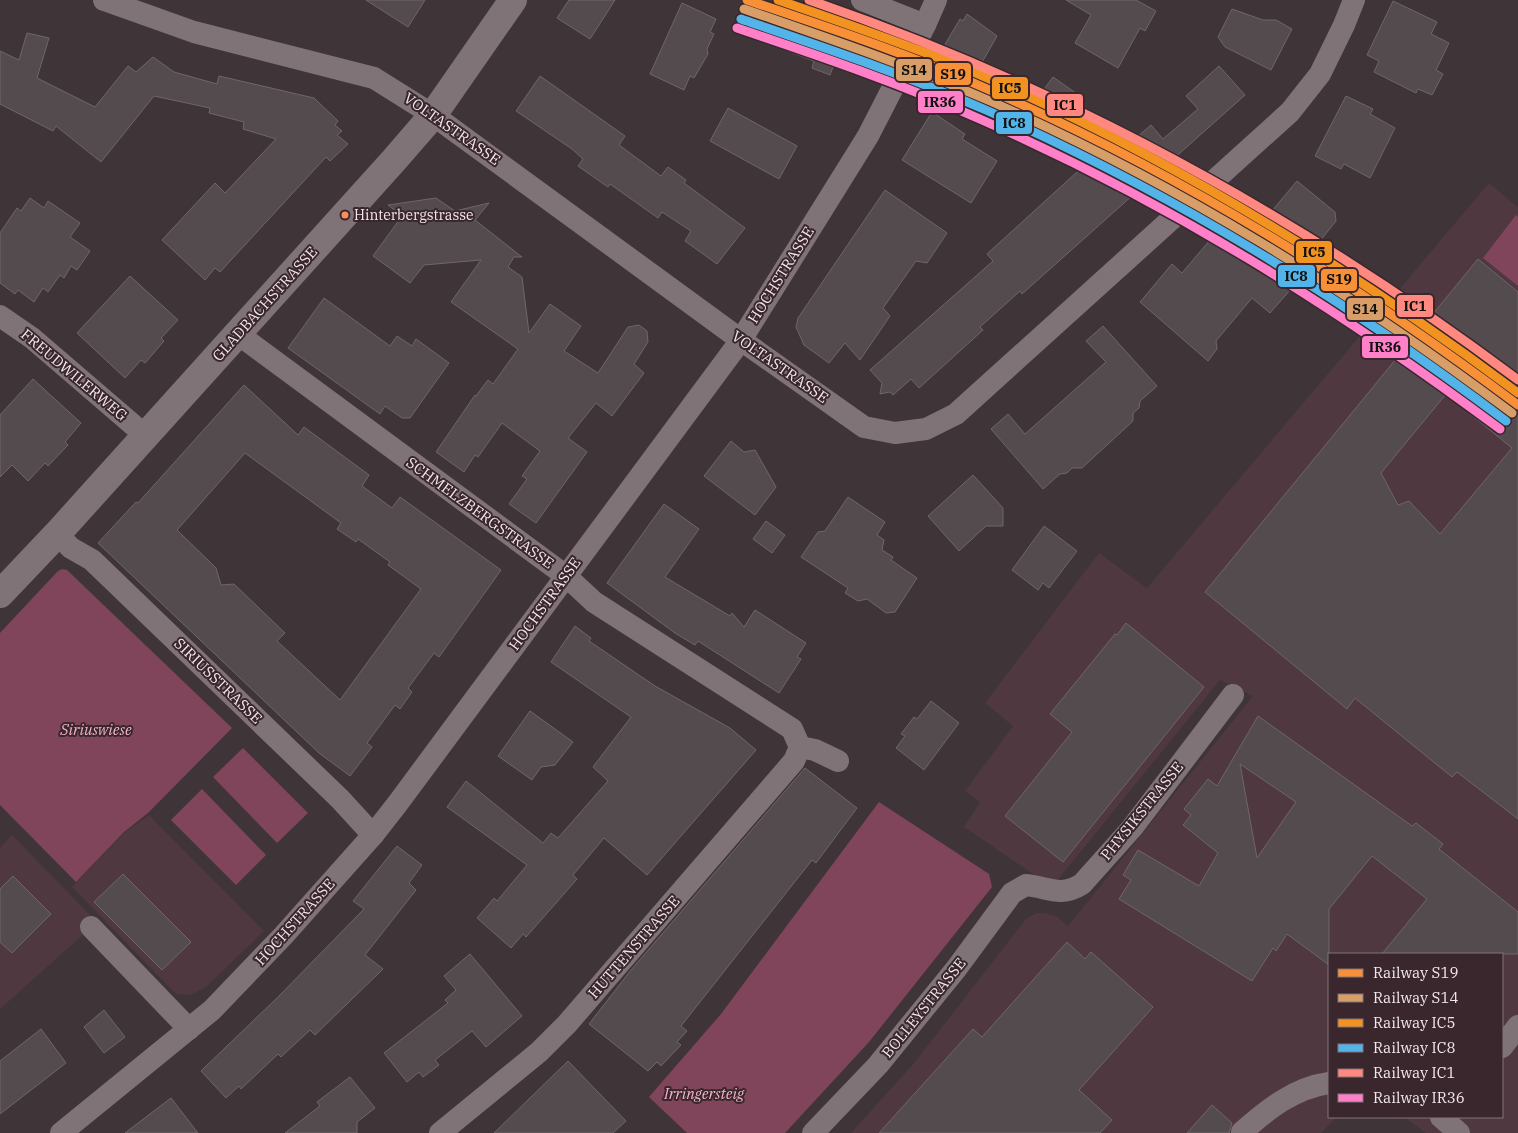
<svg xmlns="http://www.w3.org/2000/svg" width="1518" height="1133" viewBox="0 0 1518 1133" font-family="'IBM Plex Serif',serif">
<style>
.built{fill:#4f3840}
.green{fill:#80455b}
.building{fill:#544b4e;stroke:#6f666a;fill-rule:evenodd}
.lines{fill:none;stroke-linecap:round;stroke-linejoin:round}
.minor{stroke:#7f7377;stroke-width:22}
.tertiary{stroke:#7f7377;stroke-width:28}
.rail-1-casing{stroke:#39272d;stroke-width:12}
.rail-2-casing{stroke:#39272d;stroke-width:12}
.rail-3-casing{stroke:#39272d;stroke-width:12}
.rail-4-casing{stroke:#39272d;stroke-width:12}
.rail-5-casing{stroke:#39272d;stroke-width:12}
.rail-6-casing{stroke:#39272d;stroke-width:12}
.rail-1{stroke:#f89038;stroke-width:9}
.rail-2{stroke:#d89e68;stroke-width:9}
.rail-3{stroke:#f29220;stroke-width:9}
.rail-4{stroke:#52b4e9;stroke-width:9}
.rail-5{stroke:#ff8880;stroke-width:9}
.rail-6{stroke:#ff80c8;stroke-width:9}
.bus-dot{fill:#fa8e5a;stroke:#39272d;stroke-width:2}
.labels{text-anchor:middle;stroke-width:4;stroke-linejoin:round;paint-order:stroke}
.bus-label{font-size:14px;fill:#f3e7eb;stroke:#39272d;text-anchor:start}
.street-label{font-size:15px;fill:#f3e7eb;stroke:#39272d}
.park-label{font-size:15px;font-style:italic;fill:#f5b4ca;stroke:#39272d}
.line-badge{stroke:#39272d;stroke-width:2}
.pale-badge-label{font-size:14px;text-anchor:middle;font-weight:bold;fill:#111}
</style>
<rect width="100%" height="100%" fill="#3f3538"/>
<!-- built -->
<g class="built">
<polygon points="1489,183 1518,207 1518,1133 1426,1133 1404,1117 1502,1117 1502,954 1329,954 1329,1117 1337,1117 1321,1133 851,1133 915,1062 1026,919 1036,913 1045,913 1057,917 1068,926 1253,696 1220,680 1052,887 964,827 980,802 965,791 1013,726 985,703 1099,553 1147,588"/>
<polygon points="149,815 264,931 207,986 191,995 176,994 72,887 124,833"/>
<polygon points="12,835 97,922 0,1009 0,848"/>
</g>
<!-- green -->
<g class="green">
<polygon points="1516,215 1518,217 1518,286 1483,258"/>
<polygon points="62,569 67,570 232,728 148,813 124,832 76,882 0,805 0,633 58,571"/>
<polygon points="243,748 308,813 277,843 213,777"/>
<polygon points="202,789 266,855 236,885 171,820"/>
<polygon points="879,802 989,874 992,887 869,1042 785,1133 687,1133 649,1097 721,1014"/>
</g>
<!-- building -->
<g class="building">
<polygon points="366,0 425,0 408,27"/>
<polygon points="569,0 615,0 590,39 557,18"/>
<polygon points="1066,0 1136,0 1156,11 1145,31 1140,28 1118,68 1075,43 1091,15"/>
<polygon points="774,1 847,29 830,75 812,68 814,61 759,40"/>
<polygon points="1393,1 1437,22 1431,34 1449,43 1436,70 1443,74 1432,95 1418,89 1416,93 1374,72 1379,61 1367,55"/>
<polygon points="682,3 716,19 710,32 714,34 707,49 708,54 694,78 690,76 684,90 650,74"/>
<polygon points="1232,9 1263,20 1276,20 1292,29 1271,70 1225,47 1218,37"/>
<polygon points="967,14 997,36 968,87 934,63 960,19 963,21"/>
<polygon points="27,33 49,38 37,78 95,107 128,66 136,72 153,57 174,72 217,84 219,76 314,98 338,121 335,125 342,131 337,135 348,144 330,161 326,157 220,272 215,268 205,280 162,240 215,183 225,193 276,139 243,129 244,122 209,113 210,108 154,96 101,162 56,126 53,131 0,104 0,51 19,60"/>
<polygon points="1219,66 1245,95 1022,294 1020,291 980,327 983,330 919,388 911,379 893,395 890,392 880,394 882,383 870,370 993,261 987,254 1088,162 1096,172 1151,125 1163,139 1198,109 1186,96"/>
<polygon points="540,76 625,136 619,145 661,176 668,167 686,180 684,183 745,228 717,264 685,241 691,231 662,212 658,218 610,184 608,187 578,166 583,159 572,149 516,111"/>
<polygon points="1053,77 1080,96 1047,143 1019,124"/>
<polygon points="1346,96 1373,109 1370,114 1395,128 1370,178 1344,164 1341,169 1315,156"/>
<polygon points="728,108 797,146 779,179 710,141"/>
<polygon points="932,112 965,134 962,139 997,161 971,203 902,160"/>
<polygon points="1297,181 1335,212 1336,221 1292,276 1298,281 1270,313 1252,298 1216,341 1217,349 1208,361 1140,302 1172,264 1182,273 1227,220 1249,238"/>
<polygon points="885,190 947,233 927,263 916,261 883,308 890,316 860,360 845,343 829,363 804,345 796,327 798,318"/>
<polygon points="30,198 44,208 48,201 80,223 70,237 90,251 77,270 71,266 64,278 60,275 48,292 43,288 34,302 18,290 15,294 0,283 0,233 17,208 21,211"/>
<polygon points="436,198 455,211 489,203 475,220 522,257 514,257 508,267 522,277 529,333 550,304 581,326 564,351 598,373 628,327 639,325 647,331 648,342 634,364 644,373 612,416 596,403 568,438 587,452 536,523 509,504 527,479 522,476 540,451 502,423 478,457 475,455 464,472 436,452 475,395 476,396 488,380 493,384 518,349 451,302 481,260 424,265 410,283 373,256 402,216 388,205"/>
<path d="M1478,259l40,33v527l-61,-47 -5,5 -97,-79 -8,11 -142,-117zM1446,394l66,54 -72,86 -31,-33 -11,4 -17,-32z"/>
<polygon points="130,276 178,320 161,338 164,341 145,363 141,360 125,378 77,333"/>
<polygon points="324,298 390,346 397,336 412,346 416,339 449,363 410,418 402,418 385,406 380,414 288,348"/>
<polygon points="1103,326 1157,386 1140,401 1139,408 1133,413 1133,421 1082,468 1072,468 1067,473 1060,474 1043,489 991,429 1008,414 1025,434 1106,362 1086,341"/>
<polygon points="33,379 81,423 65,442 68,445 48,466 45,463 28,481 12,465 0,477 0,415"/>
<path d="M244,385l54,50 6,-8 65,48 -7,11 30,22 8,-11 101,73 -62,87 -5,-4 -26,35 4,4 -12,17 -5,-4 -28,38 5,4 -22,29 -31,-23 -221,-210 38,-41 2,1zM245,453l96,70 -4,6 19,13 2,-3 32,23 -2,3 33,24 -81,111 -63,-59 8,-8 -51,-49 -13,1 -5,-17 -39,-38z"/>
<polygon points="731,441 744,452 755,450 776,487 755,515 704,476"/>
<polygon points="973,475 1003,508 1003,526 986,526 959,551 928,516"/>
<polygon points="848,497 885,522 877,535 884,540 882,550 893,557 891,560 917,578 895,612 886,613 867,599 858,601 845,593 848,588 801,557 818,532 825,531"/>
<polygon points="664,504 699,529 665,577 730,616 732,613 744,627 755,610 806,643 797,657 801,659 779,693 698,641 695,645 675,633 607,583"/>
<polygon points="766,521 785,535 772,553 753,539"/>
<polygon points="1044,526 1077,551 1049,588 1043,583 1038,590 1012,570"/>
<polygon points="1126,623 1204,687 1063,862 1005,816 1072,732 1050,714 1115,634 1117,635"/>
<polygon points="575,626 591,638 589,641 655,686 730,728 756,750 647,875 604,838 573,875 577,879 556,903 526,937 523,934 511,948 477,918 494,898 497,901 527,865 447,807 466,781 543,843 551,833 558,838 608,781 593,767 631,717 551,662"/>
<polygon points="931,701 959,723 924,770 896,748 905,736 901,734 914,717 917,719"/>
<polygon points="530,711 573,742 555,765 541,767 532,780 498,756"/>
<path d="M1258,716l154,110 4,-3 27,21 -4,5 79,63v42h-136l45,-55 -55,-43 -43,53v56l-42,-31 -11,17 -3,-3 -21,33 -133,-82 12,-19 -8,-5 15,-25 61,36 19,-33 -35,-28 8,-10 -7,-6 24,-30 9,7zM1240,764l56,38 -39,56z"/>
<polygon points="805,768 857,808 816,863 812,860 681,1026 687,1031 677,1042 681,1045 661,1066 657,1062 648,1071 589,1024 631,970"/>
<polygon points="397,846 422,865 409,883 416,890 365,955 383,969 315,1035 310,1030 281,1057 278,1054 241,1089 239,1086 226,1098 201,1071 278,997 364,909 353,901"/>
<polygon points="123,874 191,942 162,970 94,902"/>
<polygon points="13,876 51,914 12,953 0,942 0,889"/>
<polygon points="1067,942 1085,959 1091,952 1153,1007 1079,1090 1112,1120 1100,1133 879,1133 973,1029 982,1037"/>
<polygon points="470,954 522,1016 486,1047 472,1031 435,1060 439,1065 423,1077 419,1072 407,1082 384,1053 448,1003 445,1000 456,990 444,976"/>
<polygon points="104,1010 125,1037 104,1053 84,1027"/>
<polygon points="41,1029 66,1063 0,1114 0,1061"/>
<polygon points="568,1061 626,1121 613,1133 494,1133"/>
<polygon points="350,1077 375,1108 357,1122 357,1133 285,1133 320,1106 317,1102"/>
<polygon points="171,1098 198,1133 125,1133"/>
<polygon points="1212,1105 1232,1123 1229,1133 1187,1133"/>
</g>
<g class="lines">
<!-- minor -->
<g class="minor">
<polyline points="104,0 194,32 374,78 433,115 741,340 864,427 895,433 926,429 956,414 1290,112 1320,74 1344,25 1354,0"/>
<polyline points="862,0 925,25"/>
<polyline points="0,316 32,338 146,436"/>
<polyline points="238,334 566,576 594,602 792,729 800,747 794,761 567,1024 539,1052 440,1133"/>
<polyline points="57,534 71,548 92,560 340,799 373,835"/>
<polyline points="800,747 815,750 838,761"/>
<polyline points="91,927 189,1029"/>
<polyline points="1502,1047 1518,1026"/>
<polyline points="1441,1117 1459,1133"/>
<path d="M1242,1132c26,-23 52,-44 87,-49"/>
<polyline points="61,1133 212,1010 283,936 373,835 398,803 741,340 868,136 925,25 936,0"/>
<path d="M813,1133l65,-68 78,-96 56,-76 14,-8c22,2 34,13 56,-1l50,-56 101,-133"/>
</g>
<!-- tertiary -->
<polyline class="tertiary" points="0,594 57,534 395,159 433,115 513,0"/>
<defs>
<path id="rail-1" d="M747,0c83,28 167,56 247,92 191,84 358,189 524,313"/>
<path id="rail-2" d="M744,9c83,29 166,57 246,92 190,84 356,188 522,312"/>
<path id="rail-3" d="M778,0c64,22 128,44 191,70 197,84 378,195 549,323"/>
<path id="rail-4" d="M741,19c82,28 165,56 245,91 189,84 355,187 520,311"/>
<path id="rail-5" d="M809,0c257,88 492,217 709,380"/>
<path id="rail-6" d="M737,28c83,28 165,56 245,92 188,83 353,186 518,309"/>
</defs>
<!-- rail-1 casing -->
<use href="#rail-1" class="rail-1-casing"/>
<!-- rail-2 casing -->
<use href="#rail-2" class="rail-2-casing"/>
<!-- rail-3 casing -->
<use href="#rail-3" class="rail-3-casing"/>
<!-- rail-4 casing -->
<use href="#rail-4" class="rail-4-casing"/>
<!-- rail-5 casing -->
<use href="#rail-5" class="rail-5-casing"/>
<!-- rail-6 casing -->
<use href="#rail-6" class="rail-6-casing"/>
<!-- rail-1 -->
<use href="#rail-1" class="rail-1"/>
<!-- rail-2 -->
<use href="#rail-2" class="rail-2"/>
<!-- rail-3 -->
<use href="#rail-3" class="rail-3"/>
<!-- rail-4 -->
<use href="#rail-4" class="rail-4"/>
<!-- rail-5 -->
<use href="#rail-5" class="rail-5"/>
<!-- rail-6 -->
<use href="#rail-6" class="rail-6"/>
</g>
<!-- markers -->
<circle class="bus-dot" cx="345" cy="215" r="4.5"/>
<g class="labels">
<!-- bus labels -->
<g class="bus-label">
<text x="354" y="220">Hinterbergstrasse</text>
</g>
<!-- street labels -->
<g class="street-label">
<text transform="translate(452 129) rotate(35)" y="5">VOLTASTRASSE</text>
<text transform="translate(781 275) rotate(-58)" y="5">HOCHSTRASSE</text>
<text transform="translate(265 304) rotate(-48)" y="5">GLADBACHSTRASSE</text>
<text transform="translate(780 367) rotate(35)" y="5">VOLTASTRASSE</text>
<text transform="translate(74 375) rotate(40)" y="5">FREUDWILERWEG</text>
<text transform="translate(480 513) rotate(36)" y="5">SCHMELZBERGSTRASSE</text>
<text transform="translate(545 604) rotate(-54)" y="5">HOCHSTRASSE</text>
<text transform="translate(218 681) rotate(44)" y="5">SIRIUSSTRASSE</text>
<text transform="translate(1142 811) rotate(-51)" y="5">PHYSIKSTRASSE</text>
<text transform="translate(295 922) rotate(-48)" y="5">HOCHSTRASSE</text>
<text transform="translate(634 947) rotate(-49)" y="5">HUTTENSTRASSE</text>
<text transform="translate(924 1008) rotate(-51)" y="5">BOLLEYSTRASSE</text>
</g>
<!-- park labels -->
<g class="park-label">
<text x="96" y="735">Siriuswiese</text>
<text x="704" y="1099">Irringersteig</text>
</g>
</g>
<g class="line-badge">
<rect x="895" y="58" width="38" height="24" rx="5" fill="#d89e68"/>
<rect x="934" y="62" width="38" height="24" rx="5" fill="#f89038"/>
<rect x="991" y="76" width="38" height="24" rx="5" fill="#f29220"/>
<rect x="917" y="90" width="47" height="24" rx="5" fill="#ff80c8"/>
<rect x="1046" y="93" width="38" height="24" rx="5" fill="#ff8880"/>
<rect x="995" y="111" width="38" height="24" rx="5" fill="#52b4e9"/>
<rect x="1295" y="240" width="38" height="24" rx="5" fill="#f29220"/>
<rect x="1277" y="264" width="39" height="24" rx="5" fill="#52b4e9"/>
<rect x="1320" y="268" width="38" height="24" rx="5" fill="#f89038"/>
<rect x="1396" y="294" width="38" height="24" rx="5" fill="#ff8880"/>
<rect x="1346" y="297" width="38" height="24" rx="5" fill="#d89e68"/>
<rect x="1361" y="335" width="48" height="24" rx="5" fill="#ff80c8"/>
</g>
<g class="pale-badge-label">
<text x="914" y="75">S14</text>
<text x="953" y="79">S19</text>
<text x="1010" y="93">IC5</text>
<text x="940" y="107">IR36</text>
<text x="1065" y="110">IC1</text>
<text x="1014" y="128">IC8</text>
<text x="1314" y="257">IC5</text>
<text x="1296" y="281">IC8</text>
<text x="1339" y="284">S19</text>
<text x="1415" y="311">IC1</text>
<text x="1365" y="314">S14</text>
<text x="1385" y="352">IR36</text>
</g>
<!-- legend -->
<rect x="1328" y="953" width="175" height="165" fill="#39272d" stroke="#837479"/>
<rect x="1338" y="969" width="25" height="8" fill="#f89038" stroke="#837479"/>
<text x="1373" y="978" font-size="15" fill="#f3e7eb">Railway S19</text>
<rect x="1338" y="994" width="25" height="8" fill="#d89e68" stroke="#837479"/>
<text x="1373" y="1003" font-size="15" fill="#f3e7eb">Railway S14</text>
<rect x="1338" y="1019" width="25" height="8" fill="#f29220" stroke="#837479"/>
<text x="1373" y="1028" font-size="15" fill="#f3e7eb">Railway IC5</text>
<rect x="1338" y="1044" width="25" height="8" fill="#52b4e9" stroke="#837479"/>
<text x="1373" y="1053" font-size="15" fill="#f3e7eb">Railway IC8</text>
<rect x="1338" y="1069" width="25" height="8" fill="#ff8880" stroke="#837479"/>
<text x="1373" y="1078" font-size="15" fill="#f3e7eb">Railway IC1</text>
<rect x="1338" y="1094" width="25" height="8" fill="#ff80c8" stroke="#837479"/>
<text x="1373" y="1103" font-size="15" fill="#f3e7eb">Railway IR36</text>
</svg>
